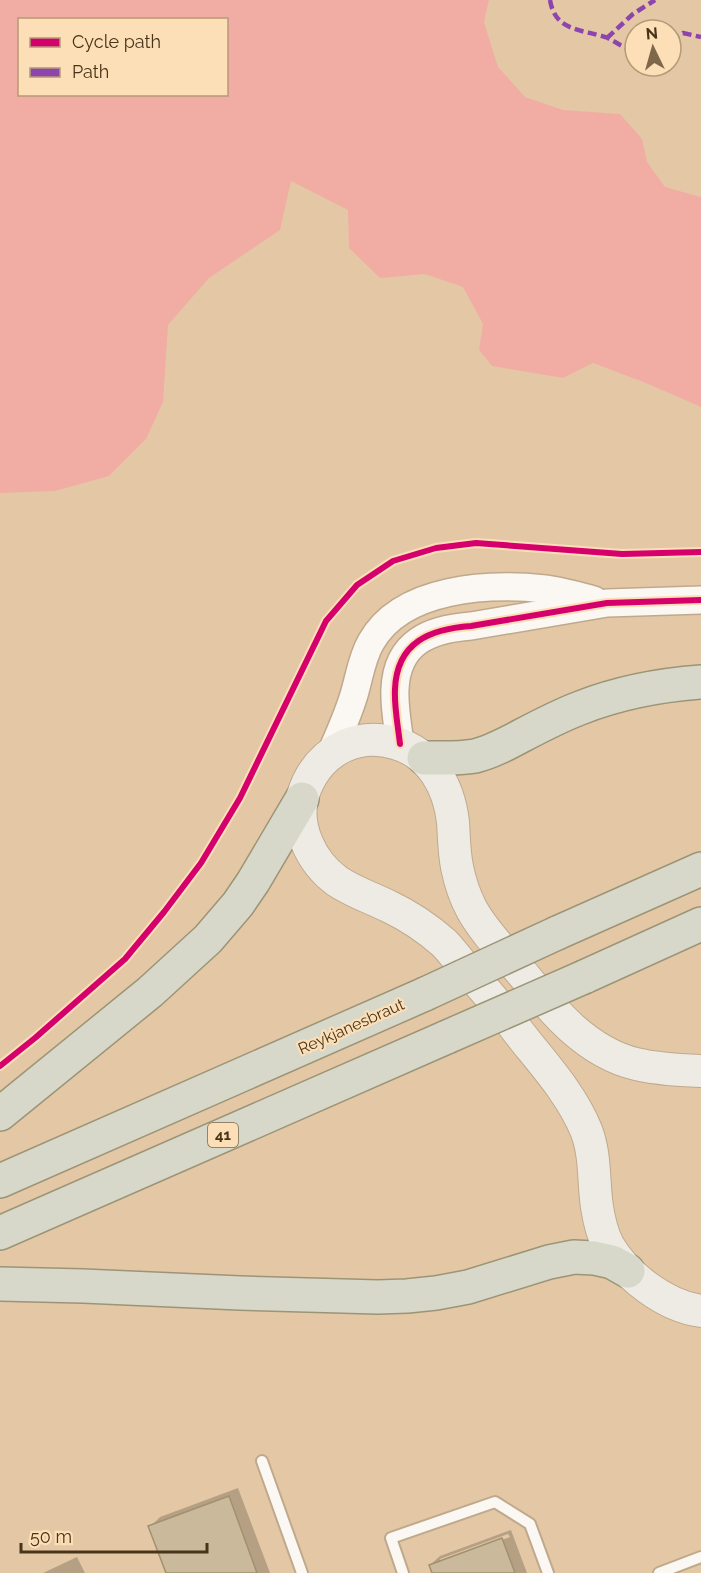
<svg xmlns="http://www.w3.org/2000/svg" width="701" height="1573" viewBox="0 0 701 1573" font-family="Raleway,sans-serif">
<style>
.green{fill:#f1ada4;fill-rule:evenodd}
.shadow{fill:#0003;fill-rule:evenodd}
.building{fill:#cab99b;stroke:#a19071;stroke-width:1.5}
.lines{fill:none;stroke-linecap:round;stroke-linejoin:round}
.service-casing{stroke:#bfa98d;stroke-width:14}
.tertiary-casing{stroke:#bfa98d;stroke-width:30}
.secondary-casing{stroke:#bfa98d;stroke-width:34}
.trunk-casing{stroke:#9c9477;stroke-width:36}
.service{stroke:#fbf7f2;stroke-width:10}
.tertiary{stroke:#fbf7f2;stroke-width:27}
.secondary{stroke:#edebe3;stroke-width:32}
.trunk{stroke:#d7d8c9;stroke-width:33}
.trunk-bridge-casing{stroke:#9c9477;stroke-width:36;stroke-linecap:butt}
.trunk-bridge{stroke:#d7d8c9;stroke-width:33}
.quiet{stroke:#8e44ad;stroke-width:4.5;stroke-dasharray:9 4.5;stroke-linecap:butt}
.cycleway-casing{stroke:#fcdeb7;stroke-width:10}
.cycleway{stroke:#d6006c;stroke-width:6}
.labels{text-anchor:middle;stroke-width:4.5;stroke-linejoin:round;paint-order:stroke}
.shield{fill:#fcdeb7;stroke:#7e6748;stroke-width:1.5}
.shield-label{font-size:15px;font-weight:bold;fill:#483419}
.street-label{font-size:16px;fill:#483419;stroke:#fcdeb7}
</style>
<rect width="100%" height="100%" fill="#e4c8a5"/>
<!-- green -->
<path class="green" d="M0,0h489l-5,22 14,45 27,30 38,13 57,4 22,25 5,23 18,25 36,10v210l-55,-24 -53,-20 -30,15 -71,-12 -13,-16 4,-26 -20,-37 -38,-13 -45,4 -31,-30 -1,-38 -57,-29 -11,49 -71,48 -41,47 -5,77 -17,37 -37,37 -54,15 -55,2zM20,20h206v74h-206z"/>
<!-- shadow -->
<g class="shadow">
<polygon points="238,1488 270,1573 167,1573 150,1527 160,1517"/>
<path d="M511,1530l16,43h-94l-3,-8 10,-9zM508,1534l2,3 -70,25v-3z"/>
<polygon points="77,1557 85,1573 43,1573"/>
</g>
<!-- building -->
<g class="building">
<polygon points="229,1496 257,1573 166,1573 148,1526"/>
<polygon points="502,1538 515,1573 432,1573 429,1565"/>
</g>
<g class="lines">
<defs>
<g id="service">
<polyline points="262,1461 302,1573"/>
<polyline points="403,1573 391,1538 495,1502 530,1524 548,1573"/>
<polyline points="659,1573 701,1557"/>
</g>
<g id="tertiary">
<path d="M400,744c-2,-18 -6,-37 -5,-55 2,-47 35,-60 76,-63l136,-23 94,-3"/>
<path d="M331,753c8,-18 16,-36 22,-55 6,-18 8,-39 18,-56 31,-55 118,-59 174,-53 16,2 33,7 49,11"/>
</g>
<path id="secondary" d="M701,1071c-22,-1 -44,-2 -65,-7 -50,-12 -84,-54 -115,-92 -17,-20 -36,-39 -49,-62 -7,-13 -12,-28 -15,-43 -3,-15 -3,-30 -4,-45 -4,-35 -22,-69 -58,-79 -17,-5 -35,-4 -51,3 -21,10 -34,27 -41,49 -9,31 8,67 34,86 16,11 35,17 53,26 19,9 38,22 54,36 6,6 11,13 17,20 13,15 26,29 38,44 10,12 19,25 28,36 22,27 46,55 59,87 10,25 7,51 11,77 2,13 5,26 11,38 18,31 57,61 93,66"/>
<g id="trunk">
<path d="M424,758c17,0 34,1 51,-2 16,-4 31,-12 46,-20 19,-10 38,-20 59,-28 38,-15 80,-23 121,-26"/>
<polyline points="557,933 701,869"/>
<polyline points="584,977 701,924"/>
<polyline points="0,1114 150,992 208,939 238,904 253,882 302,799"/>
<polyline points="0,1181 425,994"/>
<polyline points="0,1233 447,1037"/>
<polyline points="0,1284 83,1286 240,1293 378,1297 407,1296 436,1293 468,1287 549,1262 574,1257 594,1258 612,1262 628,1271"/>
</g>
</defs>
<!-- service casing -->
<use href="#service" class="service-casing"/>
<!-- tertiary casing -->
<use href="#tertiary" class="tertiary-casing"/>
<!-- secondary casing -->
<use href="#secondary" class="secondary-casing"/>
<!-- trunk casing -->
<use href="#trunk" class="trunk-casing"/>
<!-- service -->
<use href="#service" class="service"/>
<!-- tertiary -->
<use href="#tertiary" class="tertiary"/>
<!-- secondary -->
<use href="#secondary" class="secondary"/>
<!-- trunk -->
<use href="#trunk" class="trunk"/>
<defs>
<g id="trunk-bridge">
<polyline points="425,994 557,933"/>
<polyline points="447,1037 584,977"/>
</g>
</defs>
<!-- trunk-bridge casing -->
<use href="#trunk-bridge" class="trunk-bridge-casing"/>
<!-- trunk-bridge -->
<use href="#trunk-bridge" class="trunk-bridge"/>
<!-- quiet -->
<g class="quiet">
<path d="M550,0c5,31 30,29 55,37 11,4 16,11 30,13"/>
<polyline points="607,38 633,14 655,0"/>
<polyline points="671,40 683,33 701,37"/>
</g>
<defs>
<g id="cycleway">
<path d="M400,744c-2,-18 -6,-37 -5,-55 2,-47 35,-60 76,-63l136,-23 94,-3"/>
<polyline points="0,1066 35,1038 125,959 164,912 201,863 240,798 326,621 357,585 393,561 436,548 476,543 622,554 701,552"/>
</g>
</defs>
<!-- cycleway casing -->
<use href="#cycleway" class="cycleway-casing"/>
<!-- cycleway -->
<use href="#cycleway" class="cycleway"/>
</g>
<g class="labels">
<!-- shield labels -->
<rect class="shield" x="208" y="1123" width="30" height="24" rx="4.5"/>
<g class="shield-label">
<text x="223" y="1140">41</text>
</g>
<!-- street labels -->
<g class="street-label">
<text transform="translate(351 1026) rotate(-24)" y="6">Reykjanesbraut</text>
</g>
</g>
<!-- legend -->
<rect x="18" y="18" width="210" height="78" fill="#fcdeb7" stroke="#b49a78" stroke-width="1.5"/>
<rect x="30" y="38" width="30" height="9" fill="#d6006c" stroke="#b49a78" stroke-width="1.5"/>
<text x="72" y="48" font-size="18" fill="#483419">Cycle path</text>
<rect x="30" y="68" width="30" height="9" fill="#8e44ad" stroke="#b49a78" stroke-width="1.5"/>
<text x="72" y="78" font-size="18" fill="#483419">Path</text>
<!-- north arrow -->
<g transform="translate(653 48) rotate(355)"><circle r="28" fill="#fcdeb7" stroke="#b49a78" stroke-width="1.5"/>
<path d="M0-4.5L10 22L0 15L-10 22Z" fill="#7f684a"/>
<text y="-9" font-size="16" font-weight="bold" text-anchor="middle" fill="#483419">N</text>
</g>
<!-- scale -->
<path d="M21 1543v9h186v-9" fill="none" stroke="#483419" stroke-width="3"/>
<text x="30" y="1543" font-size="18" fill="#483419" stroke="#fcdeb7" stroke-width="4.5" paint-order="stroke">50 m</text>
</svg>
